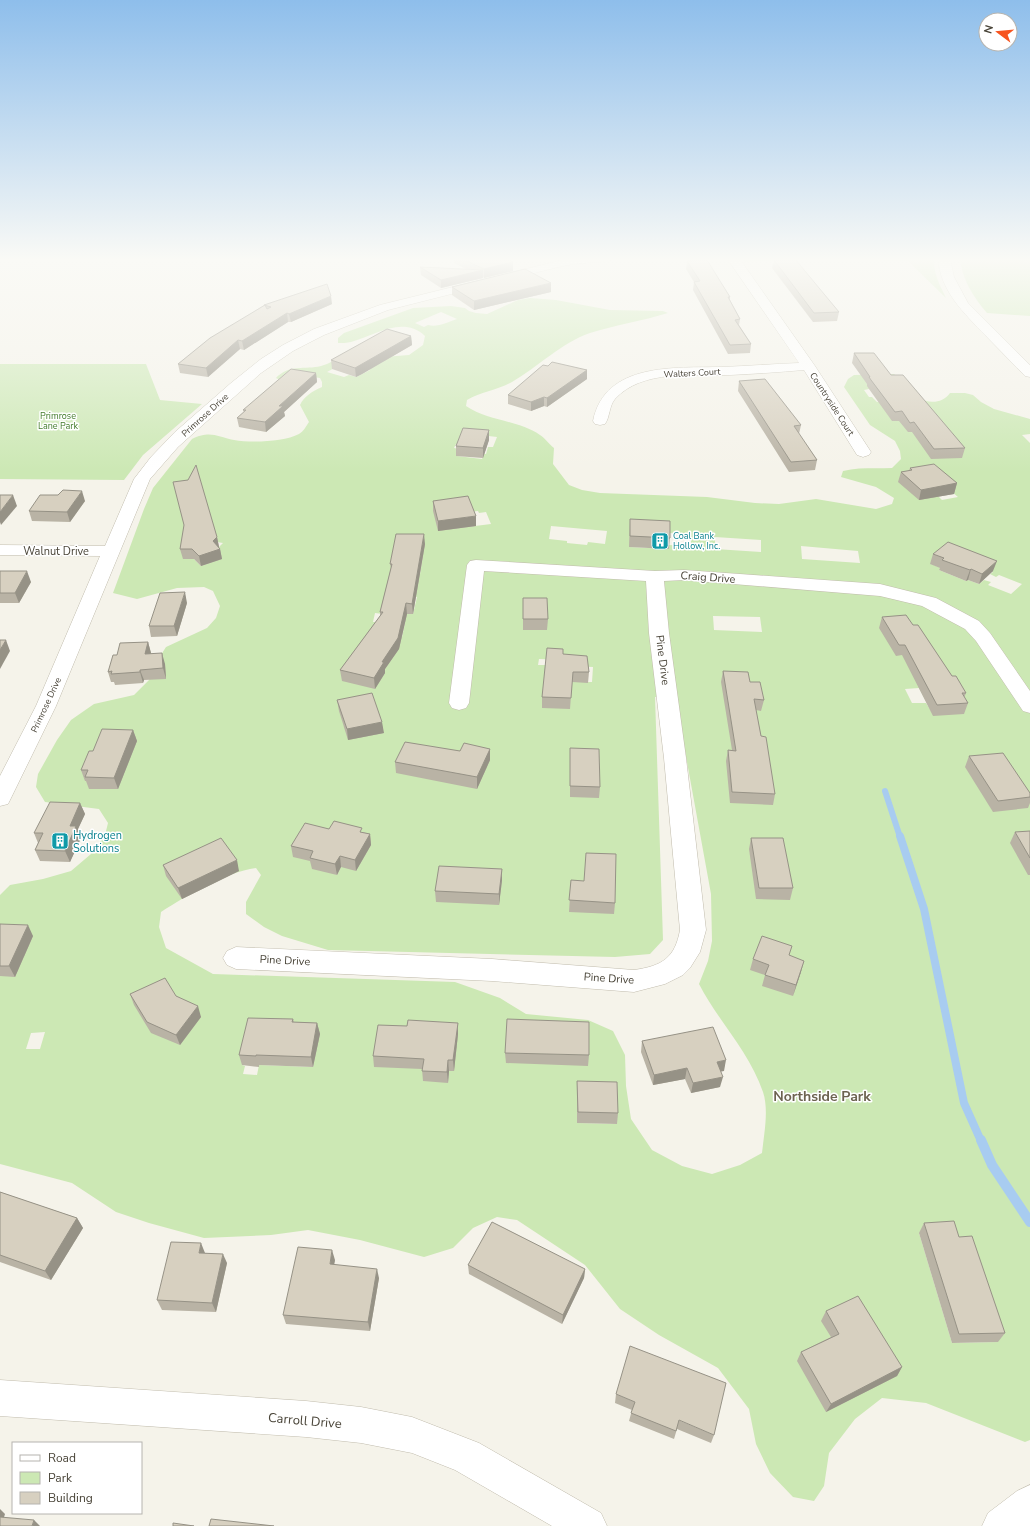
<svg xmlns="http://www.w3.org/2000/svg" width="1030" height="1526" viewBox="0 0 1030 1526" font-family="'Nunito Sans',sans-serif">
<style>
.green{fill:#cce8b4;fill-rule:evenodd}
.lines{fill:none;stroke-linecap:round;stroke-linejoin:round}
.stream-far2{stroke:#a8ccf0;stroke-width:6}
.stream-far1{stroke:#a8ccf0;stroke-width:8}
.stream{stroke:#a8ccf0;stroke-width:10}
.minor-casing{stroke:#c1bcad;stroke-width:1}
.minor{fill:#fff;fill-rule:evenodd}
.wall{fill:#b9b3a5}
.shaded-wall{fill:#969286}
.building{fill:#d7d0c0;stroke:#969286}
.labels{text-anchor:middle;stroke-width:3;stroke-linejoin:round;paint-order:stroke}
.far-street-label{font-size:9px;fill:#494438;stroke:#fff}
.far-park-label{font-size:9px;fill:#427b2b;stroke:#fff}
.far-culture-label{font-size:9px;fill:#0d838f;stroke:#fff;text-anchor:start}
.street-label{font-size:11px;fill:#494438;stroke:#fff}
.culture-label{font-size:11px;fill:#0d838f;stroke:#fff;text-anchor:start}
.near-street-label{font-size:13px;fill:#494438;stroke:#fff}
.near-neighbourhood-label{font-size:14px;font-weight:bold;fill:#6c6350;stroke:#fff}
</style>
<rect width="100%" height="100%" fill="#f5f3ea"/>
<!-- green -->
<g class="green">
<path d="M742,258h192c-1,15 6,27 12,40l-38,-37 -86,-2 -77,3z"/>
<path d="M960,258h70v58l-43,-3c-14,-16 -25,-34 -27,-55z"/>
<path d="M530,298l26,2 54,10 53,1 5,2c-26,8 -53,12 -78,20 -29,10 -52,34 -78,49 -14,8 -31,10 -45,18l-1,6c22,15 52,14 74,29 5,3 9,9 14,13l-1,16 16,21 13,5 18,3 107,4 48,6 24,1 37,-5 60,10 16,-5 2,-6 -18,-11 -35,-10 2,-6c16,-4 32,-2 49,-3l9,-9 -1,-8 -5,-10 -25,-16 -26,-38 4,-8 6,-4 40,-1 23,17v6c11,7 25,7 33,-4h15l8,2 8,7 13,7 36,10v15l-8,1 8,8v398l-2,34h2v565l-5,2 -99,-39 -44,-5 -27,21 -26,34 -5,33 -10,15 -21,-4 -23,-24 -14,-29 -7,-35 -31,-41 -59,-33 -39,-26 -35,-44 -68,-45 -20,-3 -24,11 -20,20 -29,9 -64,-17 -52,-10 -37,5 -67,3 -55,-15 -33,-11 -44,-29 -72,-19v-269l10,-10 33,-6 28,-8 20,-17 14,-19 3,-12 -9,-14 -54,-7 -9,-15 2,-13 19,-34 14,-20 23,-16 40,-9 15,-15 10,-22 7,-11 41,-19 9,-10 4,-12 -7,-15 -9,-4 -27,1 -40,11 -24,-6 31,-84 9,-21 39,-49c19,-9 25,-2 42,1 17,3 50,2 65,-6 5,-3 7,-8 10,-12l-9,-17c4,-9 13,-14 22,-18v-5l-2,-4 -26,-4 -14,6 -4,-2c13,-14 29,-8 45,-12 4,-1 8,-3 12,-5l76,-6 14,-10 2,-9c-23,-21 -50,0 -74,6 -4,1 -9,1 -13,1v-5l6,-5 69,-25 38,-2 14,2 4,3 7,2 11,1 31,-14zM441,312l16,7c-9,3 -20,9 -29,6l-4,2 -9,-4zM338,366l31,3 1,1 -14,7 -7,-2 -5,2 -17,-5zM869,389l38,11 -30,2 -5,-5h-3l-5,-7zM480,435l17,2 -4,10h-5l-2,7h-2l-2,5 -25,-3 2,-7 -5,-1 2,-4h5zM934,477l24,20 -16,3 -7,-7zM478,511l1,2 7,-1 5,12 -40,5 19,-17zM551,526l56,5 -2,13 -17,-2 -1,3 -20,-2v-2l-18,-2zM670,533l21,2v11l-22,-1v4l-40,-2zM715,537l46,3v12l-46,-3zM205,540l18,3 -8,8 6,8 -20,7 -7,-7h-11zM801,546l57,5 2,12 -58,-4zM423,555l-3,19h-29zM931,564l62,8 -3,2 6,3 3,-2 23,9 -11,10 -23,-9 3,-3 -7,-2 -5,4 -11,-4 -2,1 -27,-11 2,-2zM387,595l30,2 -4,17h-8v9l-3,14 -20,-15h-9l2,-9 8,1zM713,616l47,1 2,15 -48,-2zM539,659l24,1 8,6 22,1 -1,15h-20l-26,-17h-8zM919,688l15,28 -8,-13h-14l-7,-14zM675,696l36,198 1,47 -4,20 -9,23c19,37 50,67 64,108 6,18 1,42 -1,61l-22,12 -28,9 -30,-8 -30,-16 -21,-31 -5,-33 -1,-31 -12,-24 -25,-11 -62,-6 -26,-16 -45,-16 -242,-8 -47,-26 -7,-21 2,-15c28,-18 63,-39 95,-44l5,7 -15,27v12l18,13 18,9 46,14 287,7 35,-3 13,-14 -8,-243zM371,845l-30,22 -4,8 -22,-13zM45,1032l-5,17h-14l5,-16zM319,1034l-6,33 -54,-2 -2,10 -14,-1 2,-8 -3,-1zM425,1069l29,2h-5l-1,12zM577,1091l40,33 -40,-1zM919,1233l79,109 -46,1z"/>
<polygon points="0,364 146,364 160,400 202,404 143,455 124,480 0,479"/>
</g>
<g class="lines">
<!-- stream-far2 -->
<polyline class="stream-far2" points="885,791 900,837"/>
<!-- stream-far1 -->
<polyline class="stream-far1" points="900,836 924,909 964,1103 981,1141"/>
<!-- stream -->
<polyline class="stream" points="981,1140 992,1165 1030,1222"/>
<defs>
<g id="minor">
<polygon points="571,258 613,258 611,260 607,261 573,264 554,268 388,310 324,335 293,351 261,373 178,447 150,479 56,706 11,798 8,804 0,806 0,776 36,706 100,556 0,555 0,545 105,546 134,479 151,457 175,432 231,383 261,359 283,345 314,329 380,305"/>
<path d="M727,258h12l76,108 56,86 -2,3 -6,2 -6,-2 -53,-85c-25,2 -49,4 -74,5 -36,1 -88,-6 -115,24 -6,7 -5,18 -10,25l-5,1 -5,-1 -2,-3c12,-59 82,-53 129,-54 26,-1 51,-3 77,-4z"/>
<path d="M938,258h12l4,19 14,26 62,62v12l-5,-1c-13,-13 -26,-27 -39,-40 -22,-23 -46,-45 -48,-78z"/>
<path d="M476,560l179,11 29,-1 196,14 56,14 43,23 11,12 40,58v22l-7,-2 -47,-70 -11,-12 -43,-23 -42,-10 -196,-16 -20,1 5,52 17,125 20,172 -6,22 -10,16 -7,7 -18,9 -31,8 -142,-11 -256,-12 -9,-4 -4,-7 4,-7 9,-4 256,12 142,11c28,-4 41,-12 46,-40l-16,-172 -15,-125 -3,-52 -162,-10 -15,132 -3,5 -7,2 -7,-2 -3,-5 18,-138 3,-4z"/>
<polygon points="0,1380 306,1401 361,1407 412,1417 479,1443 601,1513 607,1526 552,1526 455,1470 412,1453 361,1443 306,1437 0,1416"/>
<polygon points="1030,1485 1030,1526 982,1526 988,1513 1017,1491"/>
</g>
</defs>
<!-- minor casing -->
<use href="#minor" class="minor-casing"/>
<!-- minor -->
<use href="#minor" class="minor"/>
</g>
<!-- wall -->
<g class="wall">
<polygon points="454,258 505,258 513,271 484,278 483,277 483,278 441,288 421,275 420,267 466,269 454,263"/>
<polygon points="774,260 839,312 837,321 813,322 772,268"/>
<polygon points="687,261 730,297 730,300 740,319 739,325 751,344 750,353 728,354 693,290 694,282 686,269"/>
<polygon points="452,287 551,292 474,310 452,295"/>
<polygon points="332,304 291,322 288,322 244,350 240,349 208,377 180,373 178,364 264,305"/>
<polygon points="411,336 412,345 362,374 356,377 332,369 331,360"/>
<polygon points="854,353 891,375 965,448 962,458 931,459 912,432 908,432 899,421 892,421 869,389 867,386 867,384 852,363"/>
<polygon points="548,366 587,370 587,379 547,407 544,406 531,411 508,404 508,395"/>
<polygon points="316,373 317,382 284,412 285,416 266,432 239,427 237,418 244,412 243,410"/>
<polygon points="739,381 801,425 799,434 817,460 815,470 789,472 738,391"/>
<polygon points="489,430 489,440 483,458 456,456 456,446"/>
<polygon points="910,468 957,483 954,494 919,500 898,482 901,472 909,471"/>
<polygon points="58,495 85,501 70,522 32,521 29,511"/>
<polygon points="433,501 476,526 438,531 433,511"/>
<polygon points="630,519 670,538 669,549 629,547"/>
<polygon points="217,537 219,547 219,548 220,549 222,559 201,566 194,559 183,559 180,549"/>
<polygon points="425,544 413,614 407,614 399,649 385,669 385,673 375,689 342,681 340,670 380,616 380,612 391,568 390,564"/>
<polygon points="933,554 993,571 979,584 968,580 966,581 939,570 940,568 930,564"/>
<polygon points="0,571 31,582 19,603 0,603"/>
<polygon points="523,598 548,619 547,630 523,630"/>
<polygon points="187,603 177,636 151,637 149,626"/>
<polygon points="882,617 913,625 952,676 966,693 964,698 968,703 964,714 933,716 902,655 896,656 879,628"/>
<polygon points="148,642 151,653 151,654 165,664 166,679 144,680 143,683 115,685 114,682 111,682 108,672 117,655"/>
<polygon points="563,654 589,672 588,683 572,682 570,709 542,708 542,697"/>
<polygon points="723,671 750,682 764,700 761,711 756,710 761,736 775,794 773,805 730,803 726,761 728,750 732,750 721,682"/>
<polygon points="337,700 384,733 348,740 339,711"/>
<polygon points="133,730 137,741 118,789 89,789 86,781 85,781 81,770 93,751"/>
<polygon points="570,748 600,787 599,798 570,797"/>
<polygon points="490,749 490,760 477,789 396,773 395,762 460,751"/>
<polygon points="969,756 1030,797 1030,803 1028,808 993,812 965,767"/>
<polygon points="80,803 85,814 78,829 81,838 70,862 40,861 35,850 38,843 34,833"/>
<polygon points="1030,831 1030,875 1028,875 1010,843 1015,832"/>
<polygon points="362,832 370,834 371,845 356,871 341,867 337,875 312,869 310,861 293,857 291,846"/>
<polygon points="751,838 793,888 790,900 756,899 749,849"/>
<polygon points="163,865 239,871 182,899 166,876"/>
<polygon points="502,869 502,880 499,905 436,902 435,891"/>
<polygon points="571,880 615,903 614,914 569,912"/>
<polygon points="0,924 33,936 15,977 0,976"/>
<polygon points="790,956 801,972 793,996 762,986 765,975 750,970 753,959"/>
<polygon points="130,994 176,996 201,1017 180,1045 151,1033 134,1005"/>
<polygon points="293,1019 294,1022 317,1023 320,1034 313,1067 259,1065 259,1067 242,1065 239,1055"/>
<polygon points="458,1023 458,1034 454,1071 449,1071 448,1083 423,1081 422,1069 374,1067 373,1056 407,1026"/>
<polygon points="642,1041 724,1071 720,1071 720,1087 691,1093 685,1079 653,1085 641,1052"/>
<polygon points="505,1053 589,1055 588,1066 506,1063"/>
<polygon points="577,1081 618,1113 617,1124 577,1123"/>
<polygon points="0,1192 77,1218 83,1228 51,1280 0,1262"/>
<polygon points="924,1223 959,1237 1005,1333 998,1342 952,1343 919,1233"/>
<polygon points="205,1253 227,1263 216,1312 162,1310 157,1300"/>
<polygon points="335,1260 334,1265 379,1278 370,1331 286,1324 283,1315"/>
<polygon points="468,1265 585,1269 584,1278 562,1324 469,1274"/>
<polygon points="826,1311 902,1367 897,1376 826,1412 797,1361 801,1352 831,1337 821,1321"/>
<polygon points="616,1394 714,1435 711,1443 677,1429 674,1439 629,1421 632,1410 615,1403"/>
</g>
<!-- shaded-wall -->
<g class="shaded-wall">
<polygon points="513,262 513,271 484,278 484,269"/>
<polygon points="483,270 483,278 441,288 441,280"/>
<polygon points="551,283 551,292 474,310 474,301"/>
<polygon points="331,296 332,304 291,322 289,314"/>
<polygon points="287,313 288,322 244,350 242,341"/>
<polygon points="411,336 412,345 362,374 356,377 355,368"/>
<polygon points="238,340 240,349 208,377 206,368"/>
<polygon points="587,370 587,379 547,407 547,398"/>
<polygon points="316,373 317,382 284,412 285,416 266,432 265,422 279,406"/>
<polygon points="544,397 544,406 531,411 531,402"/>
<polygon points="489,430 489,440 483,458 483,448"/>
<polygon points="957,483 954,494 919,500 921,490"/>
<polygon points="82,491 85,501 70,522 67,512"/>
<polygon points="13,495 17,506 1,525 0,522 0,512"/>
<polygon points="476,516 476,526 438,531 438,521"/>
<polygon points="424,534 425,544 413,614 412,604"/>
<polygon points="217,537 219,547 216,550 220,549 222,559 201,566 199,556"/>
<polygon points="997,561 993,571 979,584 982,574"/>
<polygon points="971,569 968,580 966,581 970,570"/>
<polygon points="27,571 31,582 19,603 15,593"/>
<polygon points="185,592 187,603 177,636 174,626"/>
<polygon points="406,603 407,614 399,649 385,669 385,673 375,689 374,678 382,662"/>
<polygon points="6,640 10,651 0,669 0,650"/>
<polygon points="148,642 151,653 148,665 145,654"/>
<polygon points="162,653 165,664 166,679 163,668"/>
<polygon points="140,670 144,680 143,683 140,672"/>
<polygon points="382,722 384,733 348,740 347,729"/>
<polygon points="133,730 137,741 118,789 114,778"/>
<polygon points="490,749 490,760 477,789 477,777"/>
<polygon points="80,803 85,814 78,829 81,838 70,862 65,851 70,826"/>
<polygon points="370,834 371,845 356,871 355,860"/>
<polygon points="340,856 341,867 337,875 335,864"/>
<polygon points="237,860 239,871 182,899 178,888"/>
<polygon points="502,869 502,880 499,905 499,894"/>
<polygon points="28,925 33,936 15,977 9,966"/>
<polygon points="804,961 801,972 793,996 796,985"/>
<polygon points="198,1006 201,1017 180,1045 176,1035"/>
<polygon points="317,1023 320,1034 313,1067 311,1057"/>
<polygon points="458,1023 458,1034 454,1071 453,1060"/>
<polygon points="448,1060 449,1071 448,1083 447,1072"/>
<polygon points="726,1060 724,1071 714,1073 717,1062"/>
<polygon points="687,1068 685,1079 653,1085 654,1075"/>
<polygon points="723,1077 720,1087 691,1093 693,1083"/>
<polygon points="77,1218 83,1228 51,1280 45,1271"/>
<polygon points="201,1243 205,1253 199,1253"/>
<polygon points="332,1250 335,1260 332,1274 330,1264"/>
<polygon points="223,1254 227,1263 216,1312 212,1303"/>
<polygon points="377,1269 379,1278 370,1331 368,1322"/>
<polygon points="585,1269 584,1278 562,1324 563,1315"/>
<polygon points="902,1367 897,1376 826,1412 831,1404"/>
<polygon points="0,1509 5,1514 2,1524 0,1522"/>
<polygon points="34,1520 40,1526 32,1526"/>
</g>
<!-- building -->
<g class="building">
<polygon points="460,258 505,258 513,262 484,269"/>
<polygon points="795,259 839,312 814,313 774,260"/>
<polygon points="707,260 730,297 728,297 740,319 735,320 751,344 730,345 694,282 700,281 687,261"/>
<polygon points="420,267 483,270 441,280"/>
<polygon points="525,269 551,283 474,301 452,287"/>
<polygon points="327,284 331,296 289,314 287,313 242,341 238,340 206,368 178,364 210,338 265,305 267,309 271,307 264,305"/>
<polygon points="387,329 411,336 355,368 331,360"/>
<polygon points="854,353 874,353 891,375 903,375 965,448 934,449 914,422 910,423 902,411 895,412 871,380 869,377 870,377"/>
<polygon points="552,362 587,370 547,398 544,397 531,402 508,395 543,365 548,366"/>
<polygon points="291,369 316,373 279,406 283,406 265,422 237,418 246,410 243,410"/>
<polygon points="765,379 801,425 794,426 817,460 791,462 739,381"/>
<polygon points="463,428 489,430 483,448 456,446"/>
<polygon points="934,464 957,483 921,490 901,472 912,470 910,468"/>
<polygon points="196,465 217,537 213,541 220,549 199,556 192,549 180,549 184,525 173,482 188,480"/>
<polygon points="63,490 82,491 67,512 29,511 40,495 58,495"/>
<polygon points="0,495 13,495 0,512"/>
<polygon points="468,496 476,516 438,521 433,501"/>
<polygon points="630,519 670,521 670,538 630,536"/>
<polygon points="396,534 424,534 412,604 406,603 398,638 382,662 384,662 374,678 340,670 383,612 380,612 392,564 390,564"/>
<polygon points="948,542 997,561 982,574 971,569 970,570 942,560 944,558 933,554"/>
<polygon points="0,571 27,571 15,593 0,593"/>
<polygon points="185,592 174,626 149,626 160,593"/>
<polygon points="523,598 547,598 548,619 523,619"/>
<polygon points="906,615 913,625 918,625 952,676 956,676 966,693 962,693 968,703 937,705 905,645 899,645 882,617"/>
<polygon points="0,640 6,640 0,650"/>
<polygon points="148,642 145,654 162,653 163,668 140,670 140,672 111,674 112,671 108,672 113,655 117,655 120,643"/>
<polygon points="547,648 563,649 563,654 587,656 589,672 573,672 571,698 542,697"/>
<polygon points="723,671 748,672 750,682 760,682 764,700 754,699 761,736 766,737 775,794 732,792 728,750 736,751"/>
<polygon points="372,693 382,722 347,729 337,700"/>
<polygon points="102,729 133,730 114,778 85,777 88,770 81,770 89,751 93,751"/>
<polygon points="405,742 460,751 464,743 490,749 477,777 395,762"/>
<polygon points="570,748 599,749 600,787 570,786"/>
<polygon points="1003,753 1030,793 1030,797 998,801 969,756"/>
<polygon points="50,802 80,803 70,826 76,826 65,851 35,850 43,833 34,833"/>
<polygon points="334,821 362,828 360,832 370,834 355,860 340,856 335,864 310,858 313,851 291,846 305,823 329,829"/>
<polygon points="1030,831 1030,858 1015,832"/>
<polygon points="221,838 237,860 178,888 163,865"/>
<polygon points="751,838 783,838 793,888 759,888"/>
<polygon points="586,853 616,854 615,903 569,900 571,880 584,881"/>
<polygon points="439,866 502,869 499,894 435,891"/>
<polygon points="0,924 28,925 9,966 0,966"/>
<polygon points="762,936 792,946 789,955 804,961 796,985 765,975 769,965 753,959"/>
<polygon points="165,978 176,996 198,1006 176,1035 147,1022 130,994"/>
<polygon points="248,1018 293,1019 292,1022 317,1023 311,1057 256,1055 256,1056 239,1055"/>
<polygon points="507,1019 589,1022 589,1055 505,1053"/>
<polygon points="408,1020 458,1023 453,1060 448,1060 447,1072 422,1071 424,1059 373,1056 378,1025 407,1026"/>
<polygon points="713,1027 726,1060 717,1062 723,1077 693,1083 687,1068 654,1075 642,1041"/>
<polygon points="577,1081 617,1082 618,1113 578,1112"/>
<polygon points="0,1192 77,1218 45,1271 0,1255"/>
<polygon points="954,1221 959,1237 972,1236 1005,1333 959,1334 924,1223"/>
<polygon points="492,1222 585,1269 563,1315 468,1265"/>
<polygon points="171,1242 201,1243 199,1253 223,1254 212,1303 157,1300"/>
<polygon points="298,1247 332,1250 330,1264 377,1269 368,1322 283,1315"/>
<polygon points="858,1296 902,1367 831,1404 801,1352 839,1334 826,1311"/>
<polygon points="630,1346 726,1383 714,1435 679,1420 676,1431 631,1413 635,1402 616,1394"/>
<polygon points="0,1517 34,1520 32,1526 0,1526"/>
<polygon points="211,1519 274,1526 209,1526"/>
<polygon points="173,1523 194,1526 173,1526"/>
</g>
<!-- sky -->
<linearGradient id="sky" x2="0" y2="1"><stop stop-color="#8ebeeb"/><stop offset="0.55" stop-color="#fafaf6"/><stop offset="1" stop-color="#fafaf6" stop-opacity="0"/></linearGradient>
<rect width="1030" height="472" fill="url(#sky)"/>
<!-- icons -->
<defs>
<symbol id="building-square" viewBox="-11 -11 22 22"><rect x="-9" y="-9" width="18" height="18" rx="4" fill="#0f9aa8" stroke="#fff"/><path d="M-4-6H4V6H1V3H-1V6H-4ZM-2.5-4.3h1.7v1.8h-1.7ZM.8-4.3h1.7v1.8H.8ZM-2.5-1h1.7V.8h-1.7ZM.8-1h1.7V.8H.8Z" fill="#fff"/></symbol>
</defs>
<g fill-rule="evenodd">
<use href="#building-square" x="650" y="531" width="20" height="20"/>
<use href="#building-square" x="50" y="831" width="20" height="20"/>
</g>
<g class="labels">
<!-- far-street labels -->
<g class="far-street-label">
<text transform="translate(692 373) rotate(-3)" y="3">Walters Court</text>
<text transform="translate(832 404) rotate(57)" y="3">Countryside Court</text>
<text transform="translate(205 415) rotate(-42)" y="3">Primrose Drive</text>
<text transform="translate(46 705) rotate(-65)" y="3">Primrose Drive</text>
</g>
<!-- far-park labels -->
<g class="far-park-label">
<text x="58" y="419">Primrose<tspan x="58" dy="10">Lane Park</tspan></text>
</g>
<!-- far-culture labels -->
<g class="far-culture-label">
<text x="673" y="539">Coal Bank<tspan x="673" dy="10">Hollow, Inc.</tspan></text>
</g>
<!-- street labels -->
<g class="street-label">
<text x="56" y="555">Walnut Drive</text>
<text transform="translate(708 577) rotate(4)" y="4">Craig Drive</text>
<text transform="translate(663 660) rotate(83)" y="4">Pine Drive</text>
<text transform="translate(285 960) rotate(3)" y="4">Pine Drive</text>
<text transform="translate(609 978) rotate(4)" y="4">Pine Drive</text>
</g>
<!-- culture labels -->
<g class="culture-label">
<text x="73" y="839">Hydrogen<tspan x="73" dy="13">Solutions</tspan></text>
</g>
<!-- near-street labels -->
<g class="near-street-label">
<text transform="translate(305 1420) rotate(5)" y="5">Carroll Drive</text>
</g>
<!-- near-neighbourhood labels -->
<g class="near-neighbourhood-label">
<text x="822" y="1101">Northside Park</text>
</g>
</g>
<!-- legend -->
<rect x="12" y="1442" width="130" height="72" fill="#ffffff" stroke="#b6b4af"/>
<rect x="20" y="1455" width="20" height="6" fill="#ffffff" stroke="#b6b4af"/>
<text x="48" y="1462" font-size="12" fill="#494438">Road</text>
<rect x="20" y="1472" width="20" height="12" fill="#cce8b4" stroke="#b6b4af"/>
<text x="48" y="1482" font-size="12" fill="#494438">Park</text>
<rect x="20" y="1492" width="20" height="12" fill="#d7d0c0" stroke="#b6b4af"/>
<text x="48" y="1502" font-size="12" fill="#494438">Building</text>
<!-- north arrow -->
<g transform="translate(998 32) rotate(286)"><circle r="19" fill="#ffffff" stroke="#b6b4af"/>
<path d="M0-3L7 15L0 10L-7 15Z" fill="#f7541f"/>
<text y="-6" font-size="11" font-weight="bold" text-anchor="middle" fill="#494438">N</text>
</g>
</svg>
